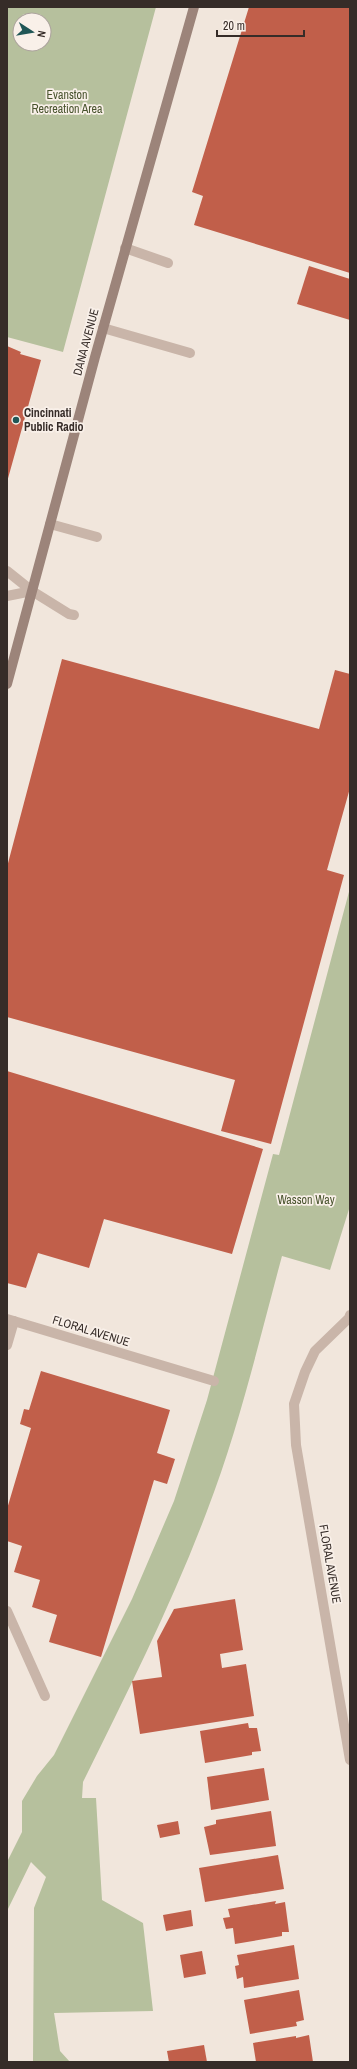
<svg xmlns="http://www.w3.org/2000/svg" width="357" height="2069" viewBox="0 0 357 2069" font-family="'Archivo Narrow',sans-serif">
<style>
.green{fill:#b6c09d;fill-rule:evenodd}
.building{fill:#c15f4a}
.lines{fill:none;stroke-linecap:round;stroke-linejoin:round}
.lane{stroke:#c9b5a9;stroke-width:10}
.street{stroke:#c9b5a9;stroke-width:10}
.secondary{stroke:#9c847a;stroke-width:10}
.poi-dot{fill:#205656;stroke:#f9f0e9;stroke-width:1.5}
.labels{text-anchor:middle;stroke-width:3.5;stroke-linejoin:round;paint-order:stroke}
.park-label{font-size:12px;fill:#48532d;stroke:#f9f0e9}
.street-label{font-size:12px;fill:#362c28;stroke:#f9f0e9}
.poi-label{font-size:12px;font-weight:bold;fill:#362c28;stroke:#f9f0e9;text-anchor:start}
</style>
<rect width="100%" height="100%" fill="#f1e6dc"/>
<!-- green -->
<g class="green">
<path d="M7,7h149l-93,345 -56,-15zM20,20h24v24h-24z"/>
<path d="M350,888v318l-20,64 -48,-14c-23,85 -43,172 -75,255 -35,93 -80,182 -124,271l-1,16h14l6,102 41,23 10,88 -99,2 6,38 10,11h-37l1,-154 12,-31 -15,-15 -24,49v-49l15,-30v-31l15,-25 17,-21 78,-156 42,-98 33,-101 66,-246 6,1z"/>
</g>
<!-- building -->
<g class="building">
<polygon points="249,7 350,7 350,273 194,225 203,196 192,192"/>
<polygon points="309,266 350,279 350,320 297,304"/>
<polygon points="7,346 21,352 20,354 41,360 7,482"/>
<polygon points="62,659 319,729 335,670 350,674 350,788 327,870 344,875 271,1144 221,1131 235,1080 7,1017 7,867"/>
<polygon points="7,1071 263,1149 232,1254 104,1219 89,1268 38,1253 26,1288 7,1283"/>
<polygon points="41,1371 170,1410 157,1453 175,1459 167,1484 154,1480 101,1657 49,1642 57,1615 32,1607 40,1580 14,1572 22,1546 7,1541 7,1509 31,1428 20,1424 24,1409 29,1410"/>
<polygon points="235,1599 243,1650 220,1654 222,1668 246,1664 254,1716 140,1734 132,1681 162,1677 157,1641 174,1609"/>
<polygon points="248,1723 249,1728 257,1728 261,1751 252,1752 252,1755 205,1763 200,1731"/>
<polygon points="264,1768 269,1800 211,1810 207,1777"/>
<polygon points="271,1811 276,1846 210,1855 204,1827 216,1824 216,1820"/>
<polygon points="178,1821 180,1834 160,1838 157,1825"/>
<polygon points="278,1855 284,1889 205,1902 199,1868"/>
<polygon points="276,1901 275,1904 285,1902 289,1932 282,1932 282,1936 235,1944 233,1928 226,1929 223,1918 230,1917 228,1909"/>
<polygon points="191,1910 193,1926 166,1931 163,1915"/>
<polygon points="294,1945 299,1979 244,1988 243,1977 237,1979 235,1966 239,1965 237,1955"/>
<polygon points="202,1951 206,1974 184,1978 180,1955"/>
<polygon points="299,1990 304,2020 296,2022 297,2026 250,2034 244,2000"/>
<polygon points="309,2035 313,2062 256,2062 253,2043 296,2036 296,2038"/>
<polygon points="204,2045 207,2062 169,2062 167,2051"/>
</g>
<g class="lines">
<!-- lane -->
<g class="lane">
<polyline points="125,248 168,263"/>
<polyline points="103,328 190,353"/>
<polyline points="50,524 97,537"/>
<polyline points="32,591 69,614 74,615"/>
<polyline points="7,1345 14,1321"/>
<polyline points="7,1611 45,1696"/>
</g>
<!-- street -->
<g class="street">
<polyline points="7,571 32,591"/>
<polyline points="7,596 32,591"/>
<polyline points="350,1315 349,1318 315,1351 305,1372 294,1404 296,1445 350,1760"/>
<polyline points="7,1319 214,1381"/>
</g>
<!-- secondary -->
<polyline class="secondary" points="7,684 95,357 194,7"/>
</g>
<!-- markers -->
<circle class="poi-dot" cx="16" cy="420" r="4"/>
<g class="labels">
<!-- park labels -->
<g class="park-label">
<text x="67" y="99">Evanston<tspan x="67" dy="14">Recreation Area</tspan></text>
<text x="306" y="1204">Wasson Way</text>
</g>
<!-- street labels -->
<g class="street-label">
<text transform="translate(86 342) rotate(-75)" y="4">DANA AVENUE</text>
<text transform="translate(91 1331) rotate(17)" y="4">FLORAL AVENUE</text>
<text transform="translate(330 1564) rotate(80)" y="4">FLORAL AVENUE</text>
</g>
<!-- poi labels -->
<g class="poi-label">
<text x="24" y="417">Cincinnati<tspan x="24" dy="14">Public Radio</tspan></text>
</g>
</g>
<!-- border -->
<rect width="357" height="2069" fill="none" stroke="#362c28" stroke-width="16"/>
<!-- north arrow -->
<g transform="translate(32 32) rotate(102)"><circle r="19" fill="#f9f0e9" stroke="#aba29c"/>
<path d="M0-3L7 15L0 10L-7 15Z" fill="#205656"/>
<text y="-6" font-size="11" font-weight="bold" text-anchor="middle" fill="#362c28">N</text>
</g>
<!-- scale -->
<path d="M217 30v6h87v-6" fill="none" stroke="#362c28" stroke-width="2"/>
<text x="223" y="30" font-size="12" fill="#362c28" stroke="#f9f0e9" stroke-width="3" paint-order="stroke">20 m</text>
</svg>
